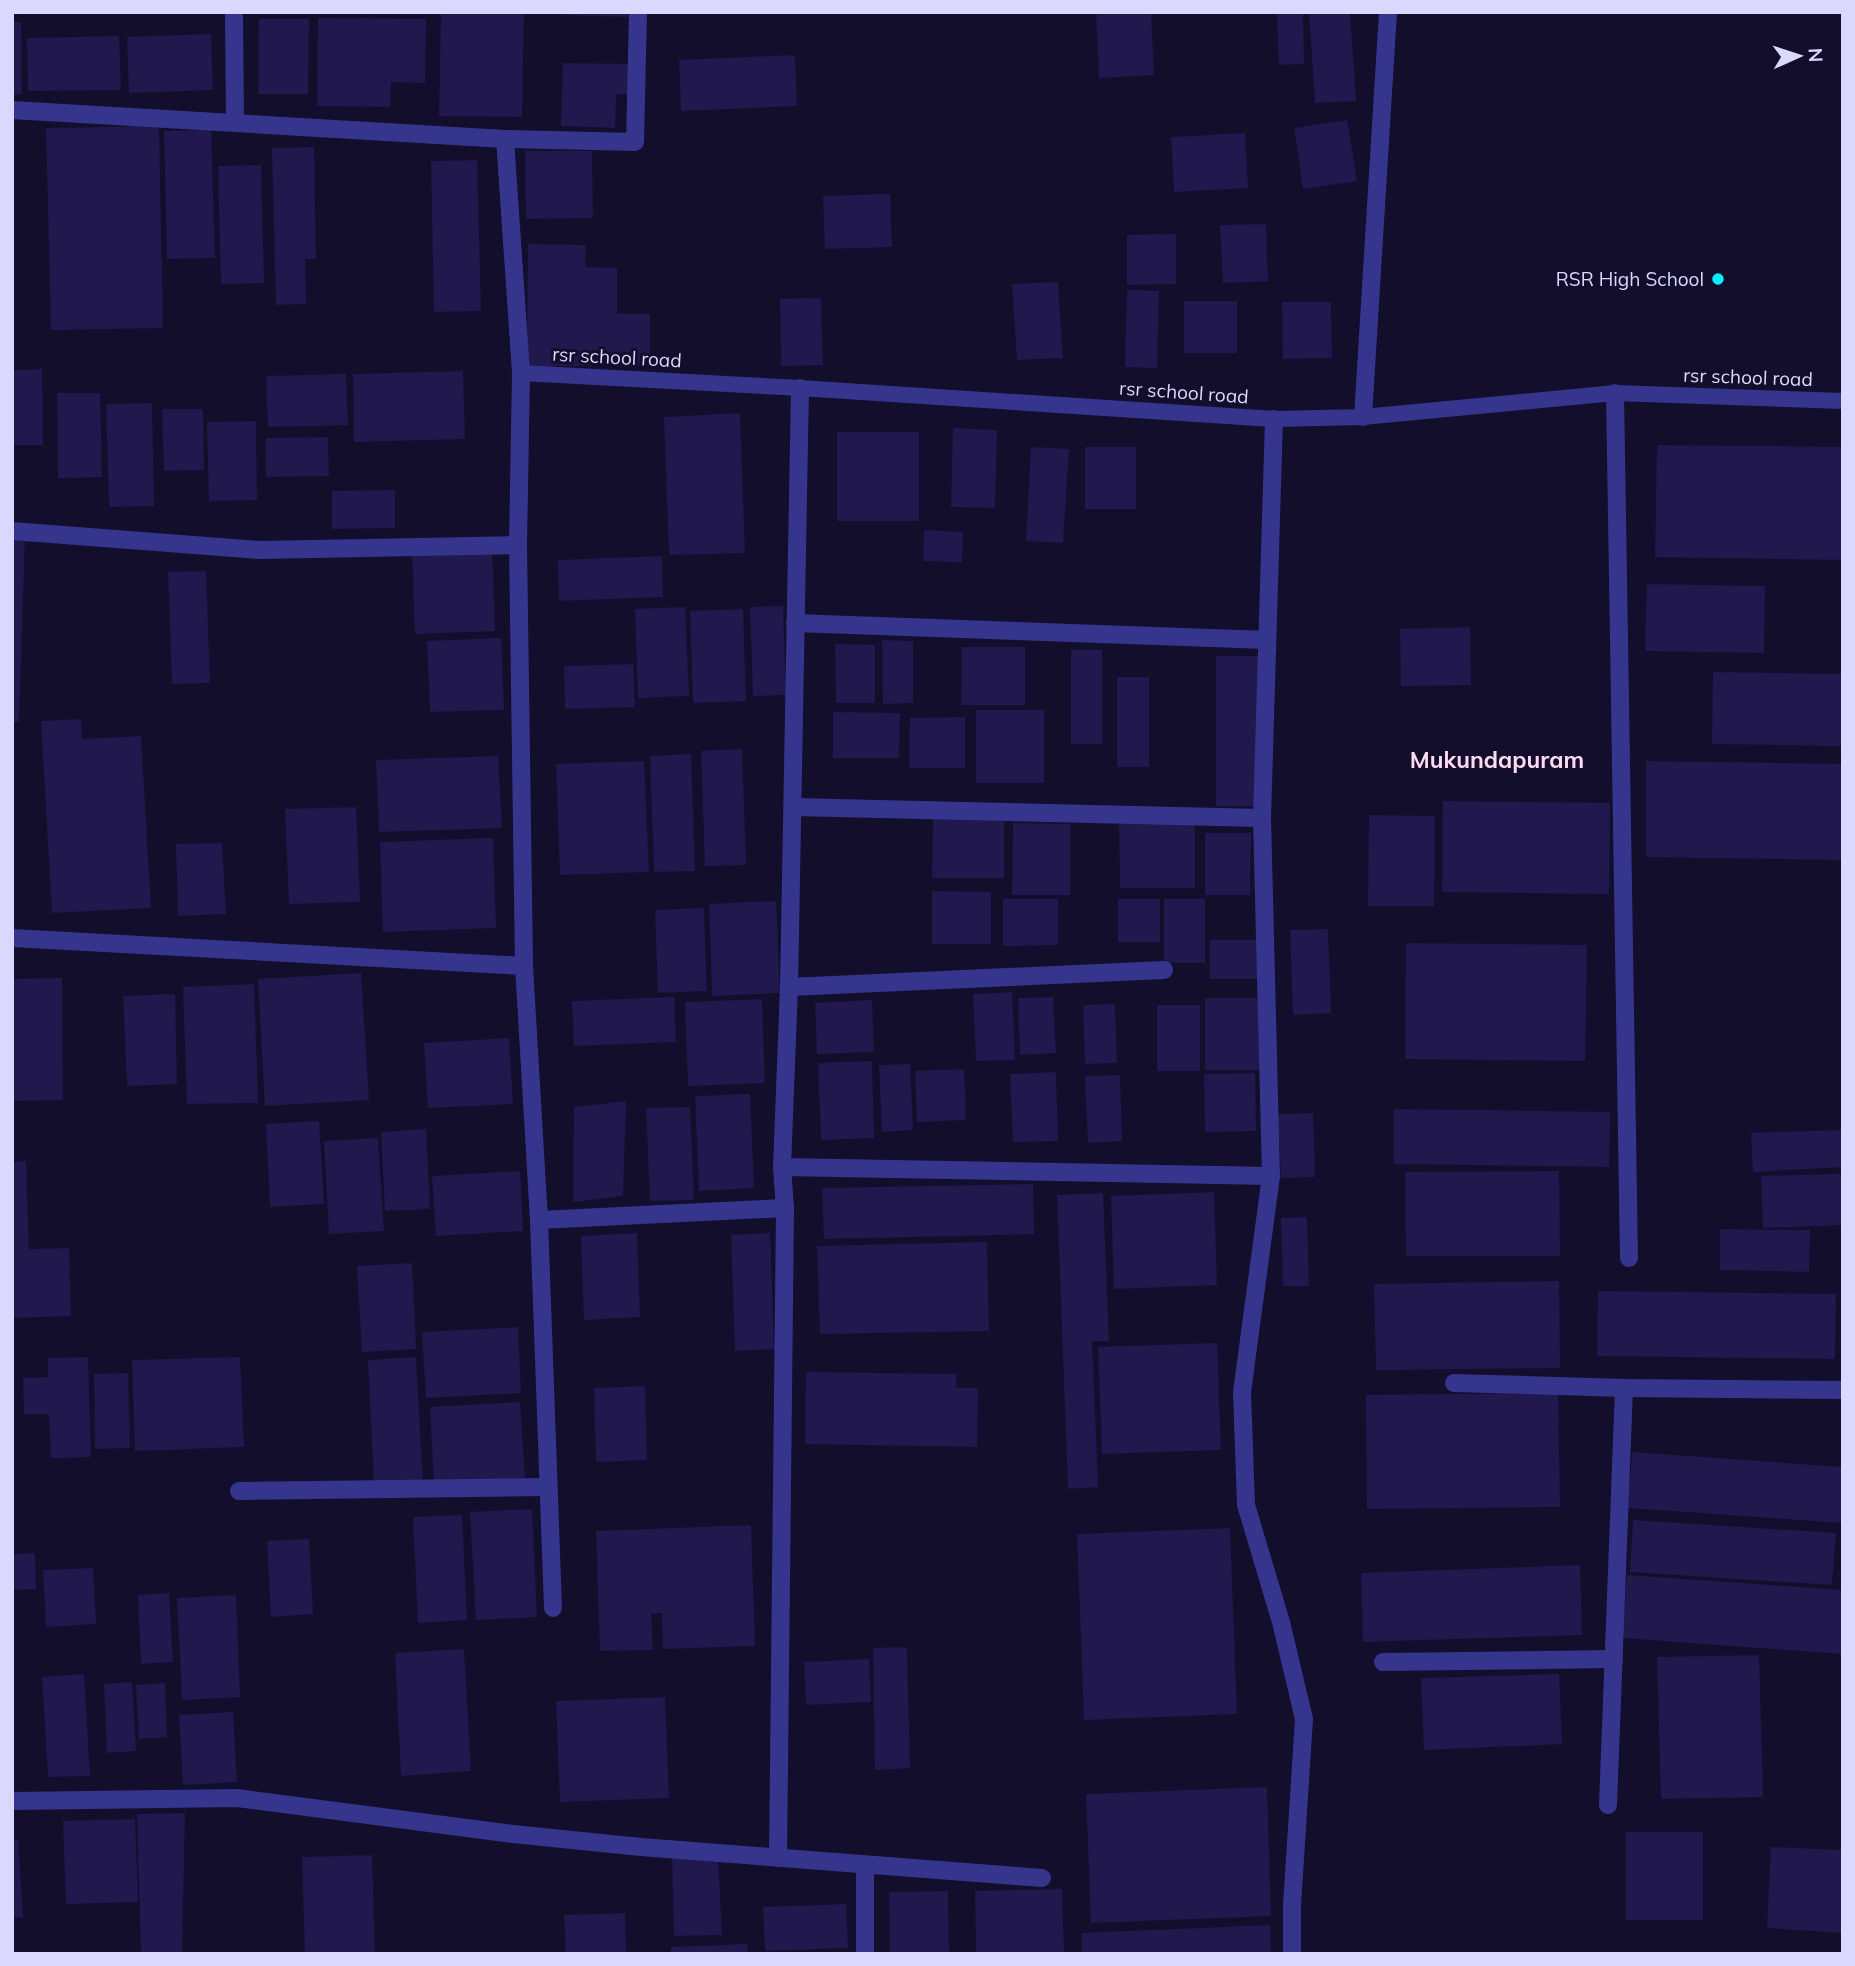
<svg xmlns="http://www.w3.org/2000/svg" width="1855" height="1966" viewBox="0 0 1855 1966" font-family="Mulish,sans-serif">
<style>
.building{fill:#21184e}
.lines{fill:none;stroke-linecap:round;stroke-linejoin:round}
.lane{stroke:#35358e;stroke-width:16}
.street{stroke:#35358e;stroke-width:18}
.poi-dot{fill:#04efff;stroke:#120e2b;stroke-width:2.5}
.labels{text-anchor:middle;stroke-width:6;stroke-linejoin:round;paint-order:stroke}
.poi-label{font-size:19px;fill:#dbd8ff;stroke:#120e2b;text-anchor:end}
.street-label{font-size:19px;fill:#dbd8ff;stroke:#120e2b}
.quarter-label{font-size:23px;font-weight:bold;fill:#ffdaf3;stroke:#120e2b}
</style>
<rect width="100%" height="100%" fill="#120e2b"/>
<!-- building -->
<g class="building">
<polygon points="441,12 524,12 522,117 439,116"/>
<polygon points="563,12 628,12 628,17 563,15"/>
<polygon points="1096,12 1151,12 1154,75 1099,78"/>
<polygon points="1277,12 1303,12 1304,64 1279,65"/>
<polygon points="1309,12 1350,12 1356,101 1315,103"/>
<polygon points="318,18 426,19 425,83 391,82 390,107 317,106"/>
<polygon points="259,19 309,19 308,94 258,94"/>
<polygon points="12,22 21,22 22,94 12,95"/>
<polygon points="211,34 213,90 129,93 127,37"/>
<polygon points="119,36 121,90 28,91 27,38"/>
<polygon points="795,55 797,106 681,111 679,60"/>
<polygon points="563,63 631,64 630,94 616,94 615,128 561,126"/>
<polygon points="1347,120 1357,181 1303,189 1294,128"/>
<polygon points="159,126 163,328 51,330 46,128"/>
<polygon points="211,130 215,258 167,259 164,131"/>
<polygon points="1245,133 1248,188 1174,192 1171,137"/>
<polygon points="314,147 316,259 305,259 306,304 276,305 272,148"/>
<polygon points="525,151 592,151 593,218 526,219"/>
<polygon points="477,160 481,311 434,312 431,161"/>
<polygon points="261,165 264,283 221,284 218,166"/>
<polygon points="890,194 892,247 825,249 823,196"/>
<polygon points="1266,224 1268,281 1223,283 1220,225"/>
<polygon points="1176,234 1176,284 1127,285 1127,235"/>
<polygon points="528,244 586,245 585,267 617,268 617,314 650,314 650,366 527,366"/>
<polygon points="1058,282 1063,358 1017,360 1012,284"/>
<polygon points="1127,290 1159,291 1157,368 1125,367"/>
<polygon points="821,298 823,365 781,366 780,299"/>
<rect x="1184" y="301" width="53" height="52"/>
<polygon points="1282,302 1331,302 1332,358 1283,359"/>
<polygon points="42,369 43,445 12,445 12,370"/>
<polygon points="463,371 465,439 354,442 353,374"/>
<polygon points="346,374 348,425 268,427 266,376"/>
<polygon points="57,393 100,393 102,477 58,478"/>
<polygon points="152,403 154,506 109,507 106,404"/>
<polygon points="162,409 203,409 204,470 164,471"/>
<polygon points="740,413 745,553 669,555 664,417"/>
<polygon points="256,421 257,500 209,501 207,422"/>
<polygon points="953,428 997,430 995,508 951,507"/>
<rect x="837" y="432" width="82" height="89"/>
<polygon points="328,437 329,476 266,477 266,438"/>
<polygon points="1657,445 1843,447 1842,560 1655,557"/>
<polygon points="1031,447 1069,449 1063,543 1026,541"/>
<rect x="1085" y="447" width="51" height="62"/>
<polygon points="395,490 395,528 332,529 332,491"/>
<polygon points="924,530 963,532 962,562 923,561"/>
<polygon points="12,535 25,536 19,722 12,722"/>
<polygon points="492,548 495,631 415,634 412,551"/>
<polygon points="662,556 663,597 559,601 558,560"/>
<polygon points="206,571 210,683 172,684 168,572"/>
<polygon points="1647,584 1765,586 1764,653 1645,651"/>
<polygon points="783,606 786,695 753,696 750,607"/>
<polygon points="685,607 689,696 638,698 635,609"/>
<polygon points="743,609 746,701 693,703 690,611"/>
<polygon points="1470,627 1471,685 1401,686 1400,629"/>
<polygon points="501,638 504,710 430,712 427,641"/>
<polygon points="882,640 913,641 913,703 883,704"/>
<polygon points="835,644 875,645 875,703 836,703"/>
<polygon points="962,647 1025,647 1025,705 961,705"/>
<rect x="1071" y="650" width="31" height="94"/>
<polygon points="1216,656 1261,656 1262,806 1216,806"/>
<polygon points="633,664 635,707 565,709 564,666"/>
<polygon points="1713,672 1843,674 1843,746 1712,744"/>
<rect x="1117" y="677" width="32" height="90"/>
<rect x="976" y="710" width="68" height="73"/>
<polygon points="833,712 900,713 899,758 833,758"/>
<polygon points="965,717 965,768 909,768 910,718"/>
<polygon points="81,719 82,739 141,736 151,908 52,913 41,721"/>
<polygon points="742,749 746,865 705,866 701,751"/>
<polygon points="691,754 695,871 654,872 650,756"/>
<polygon points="498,756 502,828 379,832 376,760"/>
<polygon points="644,761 649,872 560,875 556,764"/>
<polygon points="1646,761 1843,764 1843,860 1646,857"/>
<polygon points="1443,801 1610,803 1609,894 1442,892"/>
<polygon points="356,807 360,902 289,904 285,809"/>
<polygon points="1369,815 1435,816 1434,906 1368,906"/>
<polygon points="933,817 1004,818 1004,878 932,878"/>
<polygon points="1119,821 1195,821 1195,888 1120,888"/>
<polygon points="1013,823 1070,824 1070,895 1012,895"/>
<polygon points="1205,833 1251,833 1250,895 1205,895"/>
<polygon points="493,838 496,928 383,932 380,842"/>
<polygon points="222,843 226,914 178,916 176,844"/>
<polygon points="932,891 991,892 991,944 932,944"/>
<polygon points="1003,899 1058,899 1058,945 1003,946"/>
<rect x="1118" y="899" width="42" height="43"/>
<rect x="1164" y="899" width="41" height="64"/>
<polygon points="776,901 780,993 712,996 709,904"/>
<polygon points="704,908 707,991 658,993 655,910"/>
<polygon points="1328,929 1331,1013 1293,1015 1290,930"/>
<rect x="1210" y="940" width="47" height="39"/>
<polygon points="1406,943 1587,945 1585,1061 1405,1059"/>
<polygon points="361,973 369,1100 265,1106 258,979"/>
<polygon points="62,978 63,1100 12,1101 12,979"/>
<polygon points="254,984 258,1103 187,1104 183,987"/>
<polygon points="1012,992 1015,1060 976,1061 973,994"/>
<polygon points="175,994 177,1084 127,1086 123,996"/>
<polygon points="674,997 676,1042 574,1046 572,1001"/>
<polygon points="1053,997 1056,1053 1020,1055 1018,998"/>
<rect x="1205" y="998" width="54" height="72"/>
<polygon points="762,999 765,1083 688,1086 685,1002"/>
<polygon points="872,1000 874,1052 817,1054 815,1003"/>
<polygon points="1115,1004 1117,1063 1085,1064 1083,1005"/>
<rect x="1157" y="1005" width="43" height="66"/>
<polygon points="509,1038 513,1104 428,1108 424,1043"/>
<polygon points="872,1061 874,1138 821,1140 818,1063"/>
<polygon points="910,1064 913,1130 882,1132 879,1065"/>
<polygon points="964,1069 966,1120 917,1122 915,1071"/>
<polygon points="1056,1072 1058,1141 1013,1142 1010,1074"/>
<polygon points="1255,1073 1256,1131 1205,1132 1204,1074"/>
<polygon points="1120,1075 1122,1141 1088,1143 1085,1076"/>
<polygon points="750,1094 754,1188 699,1191 695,1096"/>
<polygon points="626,1101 623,1196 573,1202 574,1107"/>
<polygon points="690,1107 694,1200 650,1201 646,1108"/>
<polygon points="1394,1109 1610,1112 1609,1167 1394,1164"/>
<polygon points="1313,1113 1315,1177 1281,1178 1278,1114"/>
<polygon points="319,1121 324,1204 270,1207 266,1124"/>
<polygon points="426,1129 430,1209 385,1211 381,1132"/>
<polygon points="1843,1130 1843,1167 1753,1172 1751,1133"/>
<polygon points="378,1138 384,1231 329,1234 324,1141"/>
<polygon points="26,1161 29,1249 69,1248 71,1316 12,1318 12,1162"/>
<polygon points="520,1171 523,1231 436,1236 432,1176"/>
<polygon points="1559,1171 1560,1256 1406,1256 1405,1172"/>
<polygon points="1843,1174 1843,1225 1763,1228 1761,1176"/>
<polygon points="1033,1184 1034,1234 824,1239 822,1188"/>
<polygon points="1214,1192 1217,1285 1114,1289 1111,1196"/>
<polygon points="1103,1193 1109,1341 1092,1341 1098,1487 1068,1489 1057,1195"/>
<polygon points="1307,1217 1309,1286 1283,1286 1281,1218"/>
<polygon points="1720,1229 1810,1230 1809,1272 1720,1270"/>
<polygon points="637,1233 640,1317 584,1320 581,1236"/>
<polygon points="770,1233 774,1349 735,1351 731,1235"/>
<polygon points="987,1242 989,1331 820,1334 817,1246"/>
<polygon points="412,1263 416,1349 362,1352 357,1266"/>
<polygon points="1559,1281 1560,1368 1376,1370 1374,1284"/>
<polygon points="1598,1291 1836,1294 1835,1359 1597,1356"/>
<polygon points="518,1327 521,1393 426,1398 422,1332"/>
<polygon points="1217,1343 1221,1450 1102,1454 1098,1347"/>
<polygon points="88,1357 91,1457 51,1458 49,1414 24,1414 23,1378 48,1377 48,1358"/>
<polygon points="240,1357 244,1447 135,1451 132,1360"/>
<polygon points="416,1357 423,1484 374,1486 368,1360"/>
<polygon points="806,1372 956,1374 956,1388 978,1388 977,1447 805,1444"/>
<polygon points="128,1373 130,1448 95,1449 94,1374"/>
<polygon points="645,1386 647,1460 596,1462 594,1388"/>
<polygon points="1558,1393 1560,1507 1367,1509 1366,1395"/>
<polygon points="520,1402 525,1478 434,1482 430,1407"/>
<polygon points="1632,1452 1843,1467 1843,1523 1628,1508"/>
<polygon points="532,1509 537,1617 476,1620 470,1512"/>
<polygon points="462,1515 467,1620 418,1623 413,1517"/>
<polygon points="1633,1520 1836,1533 1832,1585 1630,1572"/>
<polygon points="751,1525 755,1646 663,1649 662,1613 651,1613 653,1650 600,1651 596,1531"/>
<polygon points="1230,1528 1237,1714 1084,1720 1077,1534"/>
<polygon points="309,1539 313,1614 271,1617 267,1541"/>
<polygon points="35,1553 36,1589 12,1590 12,1554"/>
<polygon points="1580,1565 1582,1635 1363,1642 1361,1573"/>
<polygon points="93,1568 96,1624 46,1627 43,1570"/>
<polygon points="1627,1575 1843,1590 1843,1654 1622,1638"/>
<polygon points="169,1593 173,1662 141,1664 138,1595"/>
<polygon points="236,1595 240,1697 182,1700 177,1598"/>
<polygon points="907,1647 910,1768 875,1770 873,1648"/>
<polygon points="464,1649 471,1771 401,1776 395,1653"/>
<polygon points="1759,1655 1763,1797 1661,1799 1657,1657"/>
<polygon points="869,1659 871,1702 806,1705 804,1662"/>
<polygon points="84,1674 90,1776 48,1777 42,1677"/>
<polygon points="1559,1674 1562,1744 1424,1750 1421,1678"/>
<polygon points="132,1682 136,1751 107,1753 104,1684"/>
<polygon points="165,1683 167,1737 139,1739 136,1685"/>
<polygon points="665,1697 669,1798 560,1802 556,1701"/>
<polygon points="233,1712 237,1782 183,1785 179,1715"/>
<polygon points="1267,1787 1271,1916 1091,1923 1086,1794"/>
<polygon points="185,1813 182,1954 141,1954 137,1814"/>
<polygon points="135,1819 138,1902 66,1904 63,1821"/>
<rect x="1626" y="1832" width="77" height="88"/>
<polygon points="18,1839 23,1917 12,1918 12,1840"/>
<polygon points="1771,1847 1843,1850 1843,1933 1767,1928"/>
<polygon points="372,1855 375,1954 305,1954 302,1857"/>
<polygon points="718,1857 722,1935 674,1936 672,1858"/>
<polygon points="1062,1889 1064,1954 976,1954 975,1891"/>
<polygon points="948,1891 949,1954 890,1954 889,1892"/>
<polygon points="846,1904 848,1948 765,1951 763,1907"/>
<polygon points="625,1913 626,1954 566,1954 564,1915"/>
<polygon points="1270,1925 1271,1954 1082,1954 1081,1933"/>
<polygon points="747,1944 748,1954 671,1954 671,1947"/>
</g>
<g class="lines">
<!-- lane -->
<polyline class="lane" points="521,373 800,388 1274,419 1363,417 1615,393 1843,401"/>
<!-- street -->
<g class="street">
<polyline points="234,12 235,122"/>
<polyline points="12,110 505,139 635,142 638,12"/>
<polyline points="505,139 521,373 518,545 524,966 539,1220 553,1608"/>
<polyline points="1615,393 1629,1258"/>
<polyline points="1363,417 1388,12"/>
<polyline points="1274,419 1262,818 1271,1176 1242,1392 1246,1505 1281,1622 1304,1719 1292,1905 1292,1954"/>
<polyline points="12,531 260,550 518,545"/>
<polyline points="795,623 1267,640"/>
<polyline points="793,807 1262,818"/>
<polyline points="12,938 524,966"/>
<polyline points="789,987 1164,970"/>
<polyline points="782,1167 1271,1176"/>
<polyline points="539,1220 785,1208"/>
<polyline points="1454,1383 1624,1388 1843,1390"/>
<polyline points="239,1491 548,1487"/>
<polyline points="1383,1662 1614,1659"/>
<polyline points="12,1801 237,1798 513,1834 641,1847 1042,1878"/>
<polyline points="1608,1805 1624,1388"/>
<polyline points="778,1858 785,1208 782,1167 789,987 800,388"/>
<polyline points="865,1865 865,1954"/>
</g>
</g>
<!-- markers -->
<circle class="poi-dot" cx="1718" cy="279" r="7"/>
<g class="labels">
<!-- poi labels -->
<g class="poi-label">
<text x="1704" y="286">RSR High School</text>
</g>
<!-- street labels -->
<g class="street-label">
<text transform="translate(617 357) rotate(3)" y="7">rsr school road</text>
<text transform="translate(1748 377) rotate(2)" y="7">rsr school road</text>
<text transform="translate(1184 392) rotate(4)" y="7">rsr school road</text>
</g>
<!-- quarter labels -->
<g class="quarter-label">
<text x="1497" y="768">Mukundapuram</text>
</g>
</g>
<!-- border -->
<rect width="1855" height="1966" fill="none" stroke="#dbd8ff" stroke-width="28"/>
<!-- north arrow -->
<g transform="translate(1799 56) rotate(87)" stroke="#120e2b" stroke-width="5" paint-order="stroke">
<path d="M0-5L12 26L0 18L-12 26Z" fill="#dbd8ff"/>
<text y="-10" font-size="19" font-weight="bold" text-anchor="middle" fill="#dbd8ff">N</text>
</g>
</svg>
